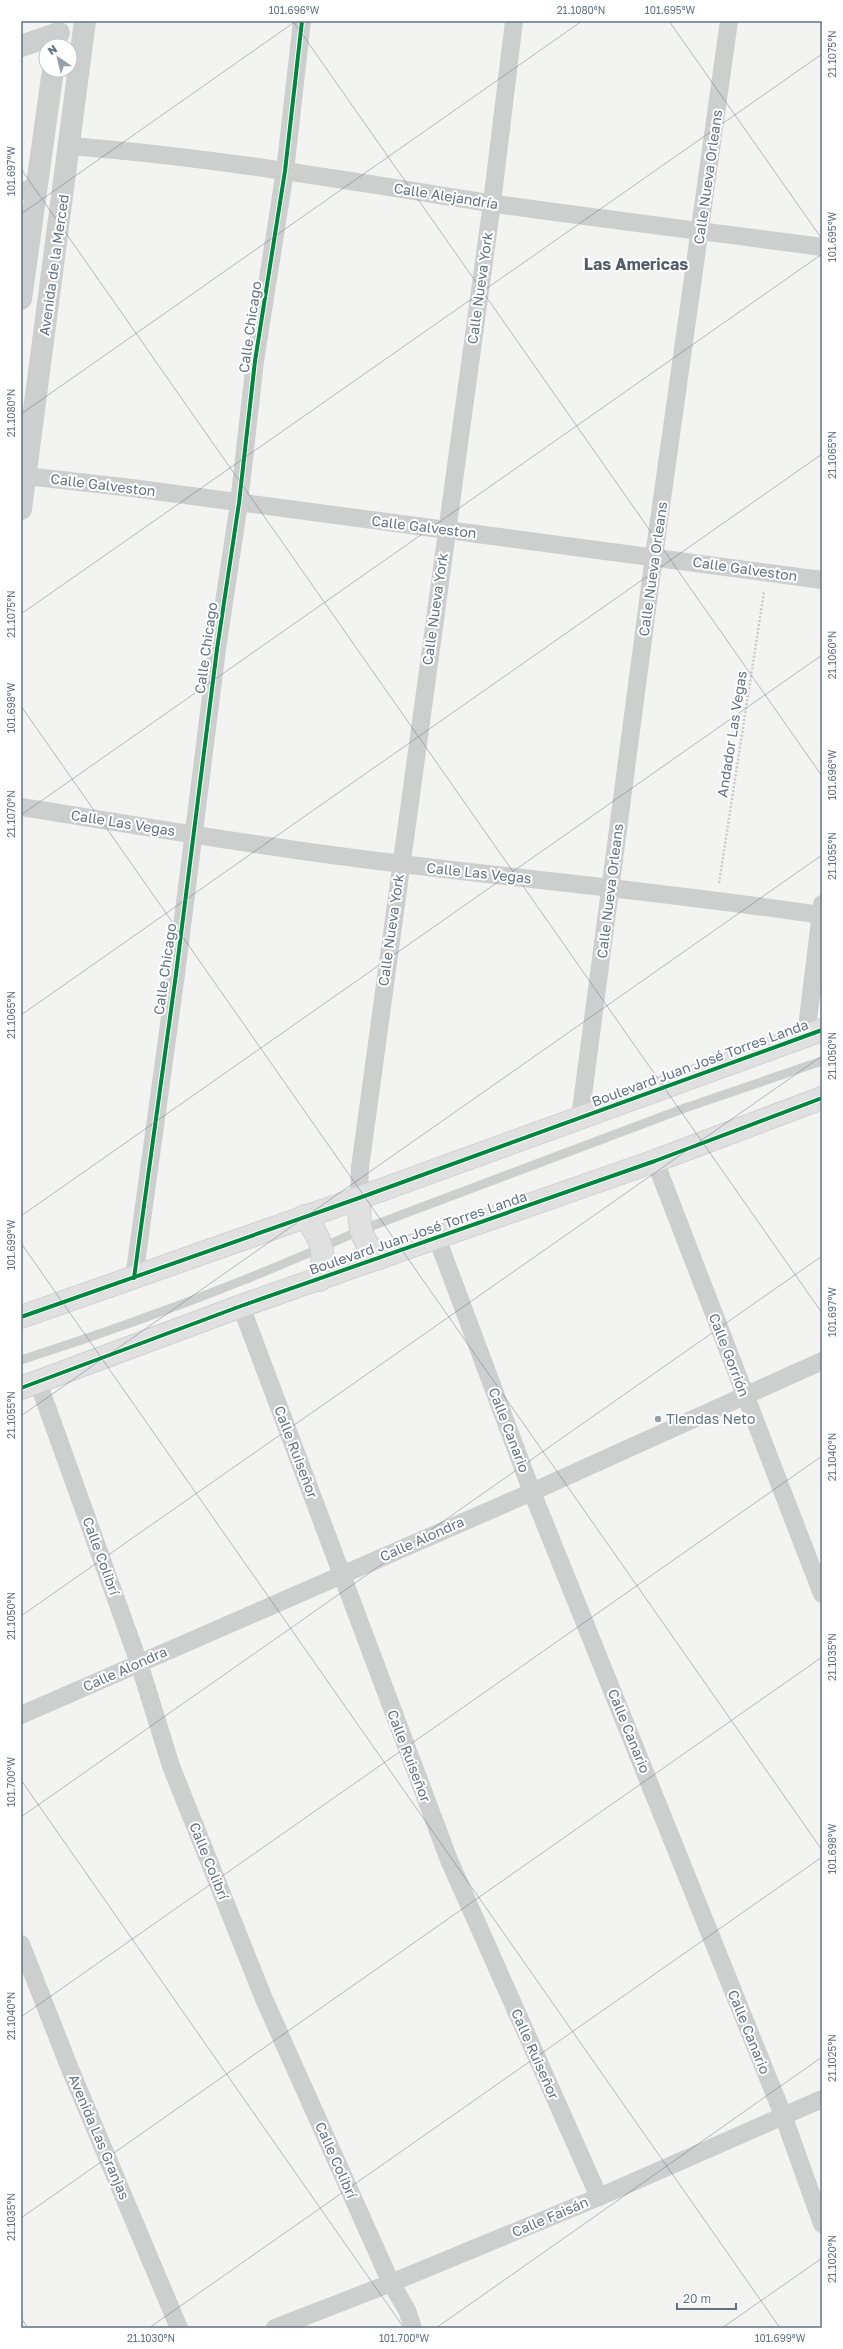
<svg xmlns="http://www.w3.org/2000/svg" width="843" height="2349" viewBox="0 0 843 2349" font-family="'Golos Text',sans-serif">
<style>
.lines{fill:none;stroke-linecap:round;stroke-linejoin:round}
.primary-casing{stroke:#d0d1d0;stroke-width:24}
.path{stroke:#c9cacb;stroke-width:2.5;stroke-dasharray:2 2;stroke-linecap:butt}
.service{stroke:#cdcece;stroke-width:9}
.minor{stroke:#cdcece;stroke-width:18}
.tertiary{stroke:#cdcece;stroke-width:22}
.primary{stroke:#e0e0e1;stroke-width:22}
.cycleway-casing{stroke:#fff;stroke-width:6}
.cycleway{stroke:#00873e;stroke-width:4}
.ticks{fill:none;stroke:#627282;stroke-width:1;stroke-opacity:0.45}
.poi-dot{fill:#95a0a9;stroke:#fff;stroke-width:1.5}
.labels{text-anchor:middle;stroke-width:4;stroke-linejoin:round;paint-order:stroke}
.street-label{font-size:14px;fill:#627282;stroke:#fff}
.poi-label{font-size:14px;fill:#627282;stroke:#fff;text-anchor:start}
.quarter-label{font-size:16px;font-weight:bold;fill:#515c67;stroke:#fff}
.neatline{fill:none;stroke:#627282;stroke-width:1.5}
.ticks-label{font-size:10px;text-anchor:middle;fill:#627282}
</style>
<rect width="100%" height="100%" fill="#f3f4f1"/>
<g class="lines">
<defs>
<g id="primary">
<path d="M359,1198c0,27 0,41 20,60"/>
<path d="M304,1216c18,23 22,36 16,64"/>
<polyline points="21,1317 359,1198 822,1030"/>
<polyline points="21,1388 241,1306 655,1161 822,1098"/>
</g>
</defs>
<!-- primary casing -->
<use href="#primary" class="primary-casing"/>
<!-- path -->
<polyline class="path" points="719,883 764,592"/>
<!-- service -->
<path class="service" d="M21,1360c115,-37 230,-80 340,-130l324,-122 137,-47"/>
<!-- minor -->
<g class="minor">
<path d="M70,146c141,11 280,35 419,57 111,16 222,29 333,44"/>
<polyline points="21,191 36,187"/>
<polyline points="26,476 132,488 822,580"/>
<path d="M21,807c127,20 253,42 381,57 139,17 279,30 418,51"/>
<polyline points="806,1036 822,904"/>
<polyline points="580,1118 654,556 729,21"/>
<polyline points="655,1161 822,1594"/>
<polyline points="359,1198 360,1167 365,1131 492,203 514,21"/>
<polyline points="437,1238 532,1492 783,2115 822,2224"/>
<polyline points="134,1278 176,974 217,649 239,503 255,361 285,171 302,21"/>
<polyline points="241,1306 449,1860 599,2197"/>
<polyline points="38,1382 139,1663 171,1766 264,1999 391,2283 407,2310 413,2328"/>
<polyline points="21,1715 532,1492 822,1361"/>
<polyline points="21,1944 70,2069 179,2328"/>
<polyline points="275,2328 391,2283 599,2197 822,2099"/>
</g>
<!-- tertiary -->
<g class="tertiary">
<polyline points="21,46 59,33"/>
<polyline points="21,299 53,70"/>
<polyline points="21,509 85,21"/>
</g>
<!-- primary -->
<use href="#primary" class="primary"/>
<defs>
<g id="cycleway">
<polyline points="134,1278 176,974 217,649 239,503 255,361 285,171 302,21"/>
<polyline points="21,1317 359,1198 822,1030"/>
<polyline points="21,1388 241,1306 655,1161 822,1098"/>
</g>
</defs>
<!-- cycleway casing -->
<use href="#cycleway" class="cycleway-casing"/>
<!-- cycleway -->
<use href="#cycleway" class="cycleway"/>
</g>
<!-- ticks -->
<path class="ticks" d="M293,21l529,755M669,21l153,218M21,169l801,1144M21,214l275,-193M21,414l561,-393M21,614l801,-560M21,706l801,1144M21,815l801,-561M21,1015l801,-561M21,1216l801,-561M21,1243l759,1085M21,1416l801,-561M21,1616l801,-560M21,1780l383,548M21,1817l801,-561M21,2017l801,-561M21,2218l801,-561M21,2318l7,10M149,2328l673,-471M436,2328l386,-271M722,2328l100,-70"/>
<!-- markers -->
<circle class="poi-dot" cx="658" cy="1419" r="4"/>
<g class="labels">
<!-- street labels -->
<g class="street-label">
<text transform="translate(708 177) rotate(-82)" y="5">Calle Nueva Orleans</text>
<text transform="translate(446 196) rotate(9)" y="5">Calle Alejandría</text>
<text transform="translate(54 265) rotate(-82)" y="5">Avenida de la Merced</text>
<text transform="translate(480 288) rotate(-82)" y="5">Calle Nueva York</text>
<text transform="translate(250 327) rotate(-82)" y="5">Calle Chicago</text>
<text transform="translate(103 485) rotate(7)" y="5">Calle Galveston</text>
<text transform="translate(424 527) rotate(7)" y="5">Calle Galveston</text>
<text transform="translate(653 569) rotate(-82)" y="5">Calle Nueva Orleans</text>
<text transform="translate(745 569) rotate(8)" y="5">Calle Galveston</text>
<text transform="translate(435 609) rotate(-82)" y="5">Calle Nueva York</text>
<text transform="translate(206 648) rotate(-82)" y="5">Calle Chicago</text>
<text transform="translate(732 734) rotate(-81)" y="5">Andador Las Vegas</text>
<text transform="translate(123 823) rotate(9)" y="5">Calle Las Vegas</text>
<text transform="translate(479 873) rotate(6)" y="5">Calle Las Vegas</text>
<text transform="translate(610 891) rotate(-83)" y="5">Calle Nueva Orleans</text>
<text transform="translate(391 930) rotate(-82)" y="5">Calle Nueva York</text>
<text transform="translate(165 969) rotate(-82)" y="5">Calle Chicago</text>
<text transform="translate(700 1063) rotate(-20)" y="5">Boulevard Juan José Torres Landa</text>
<text transform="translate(418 1233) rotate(-19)" y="5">Boulevard Juan José Torres Landa</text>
<text transform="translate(729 1355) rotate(69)" y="5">Calle Gorrión</text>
<text transform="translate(509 1430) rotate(69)" y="5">Calle Canario</text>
<text transform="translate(296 1452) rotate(69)" y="5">Calle Ruiseñor</text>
<text transform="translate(422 1539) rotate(-24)" y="5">Calle Alondra</text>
<text transform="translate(101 1556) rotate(70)" y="5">Calle Colibrí</text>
<text transform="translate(125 1669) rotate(-24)" y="5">Calle Alondra</text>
<text transform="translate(629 1731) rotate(68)" y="5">Calle Canario</text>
<text transform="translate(409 1756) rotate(69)" y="5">Calle Ruiseñor</text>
<text transform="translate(209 1861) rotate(68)" y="5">Calle Colibrí</text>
<text transform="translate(749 2032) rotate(68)" y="5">Calle Canario</text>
<text transform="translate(535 2054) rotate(66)" y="5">Calle Ruiseñor</text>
<text transform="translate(99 2137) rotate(67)" y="5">Avenida Las Granjas</text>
<text transform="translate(336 2160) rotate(66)" y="5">Calle Colibrí</text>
<text transform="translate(550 2217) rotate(-23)" y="5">Calle Faisán</text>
</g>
<!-- poi labels -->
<g class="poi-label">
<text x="666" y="1424">Tiendas Neto</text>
</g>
<!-- quarter labels -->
<g class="quarter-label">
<text x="636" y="270">Las Americas</text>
</g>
</g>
<!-- border -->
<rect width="843" height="2349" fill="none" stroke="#ffffff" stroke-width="44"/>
<!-- north arrow -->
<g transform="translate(58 58) rotate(325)"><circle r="19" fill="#ffffff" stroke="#c0c7cd"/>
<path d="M0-3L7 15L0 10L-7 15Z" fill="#95a0a9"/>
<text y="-6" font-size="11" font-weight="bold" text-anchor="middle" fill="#627282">N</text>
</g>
<!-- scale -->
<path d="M677 2303v6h59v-6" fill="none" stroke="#627282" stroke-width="2"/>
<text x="683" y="2303" font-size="12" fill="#627282" stroke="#ffffff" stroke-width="3" paint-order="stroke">20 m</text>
<rect x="22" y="22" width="799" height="2305" class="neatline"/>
<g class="ticks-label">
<text x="294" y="14">101.696°W</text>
<text x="581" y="14">21.1080°N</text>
<text x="670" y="14">101.695°W</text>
<text transform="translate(832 54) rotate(-90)" y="4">21.1075°N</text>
<text transform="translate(11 171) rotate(-90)" y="4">101.697°W</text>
<text transform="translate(832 237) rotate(-90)" y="4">101.695°W</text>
<text transform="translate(11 413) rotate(-90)" y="4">21.1080°N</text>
<text transform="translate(832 455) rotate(-90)" y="4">21.1065°N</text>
<text transform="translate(11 614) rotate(-90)" y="4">21.1075°N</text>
<text transform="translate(832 655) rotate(-90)" y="4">21.1060°N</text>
<text transform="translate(11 708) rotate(-90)" y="4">101.698°W</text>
<text transform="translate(832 775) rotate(-90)" y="4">101.696°W</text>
<text transform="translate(11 814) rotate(-90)" y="4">21.1070°N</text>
<text transform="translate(832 856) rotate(-90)" y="4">21.1055°N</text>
<text transform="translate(11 1015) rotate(-90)" y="4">21.1065°N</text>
<text transform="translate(832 1056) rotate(-90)" y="4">21.1050°N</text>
<text transform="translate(11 1245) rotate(-90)" y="4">101.699°W</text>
<text transform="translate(832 1312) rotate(-90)" y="4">101.697°W</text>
<text transform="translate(11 1415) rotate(-90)" y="4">21.1055°N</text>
<text transform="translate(832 1457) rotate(-90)" y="4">21.1040°N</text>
<text transform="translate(11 1616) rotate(-90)" y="4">21.1050°N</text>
<text transform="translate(832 1657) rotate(-90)" y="4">21.1035°N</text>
<text transform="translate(11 1782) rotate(-90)" y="4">101.700°W</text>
<text transform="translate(832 1849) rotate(-90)" y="4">101.698°W</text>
<text transform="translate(11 2016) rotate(-90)" y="4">21.1040°N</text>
<text transform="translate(832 2058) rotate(-90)" y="4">21.1025°N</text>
<text transform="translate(11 2217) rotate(-90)" y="4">21.1035°N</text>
<text transform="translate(832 2259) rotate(-90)" y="4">21.1020°N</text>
<text x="151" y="2342">21.1030°N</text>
<text x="404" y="2342">101.700°W</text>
<text x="780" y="2342">101.699°W</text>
</g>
</svg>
